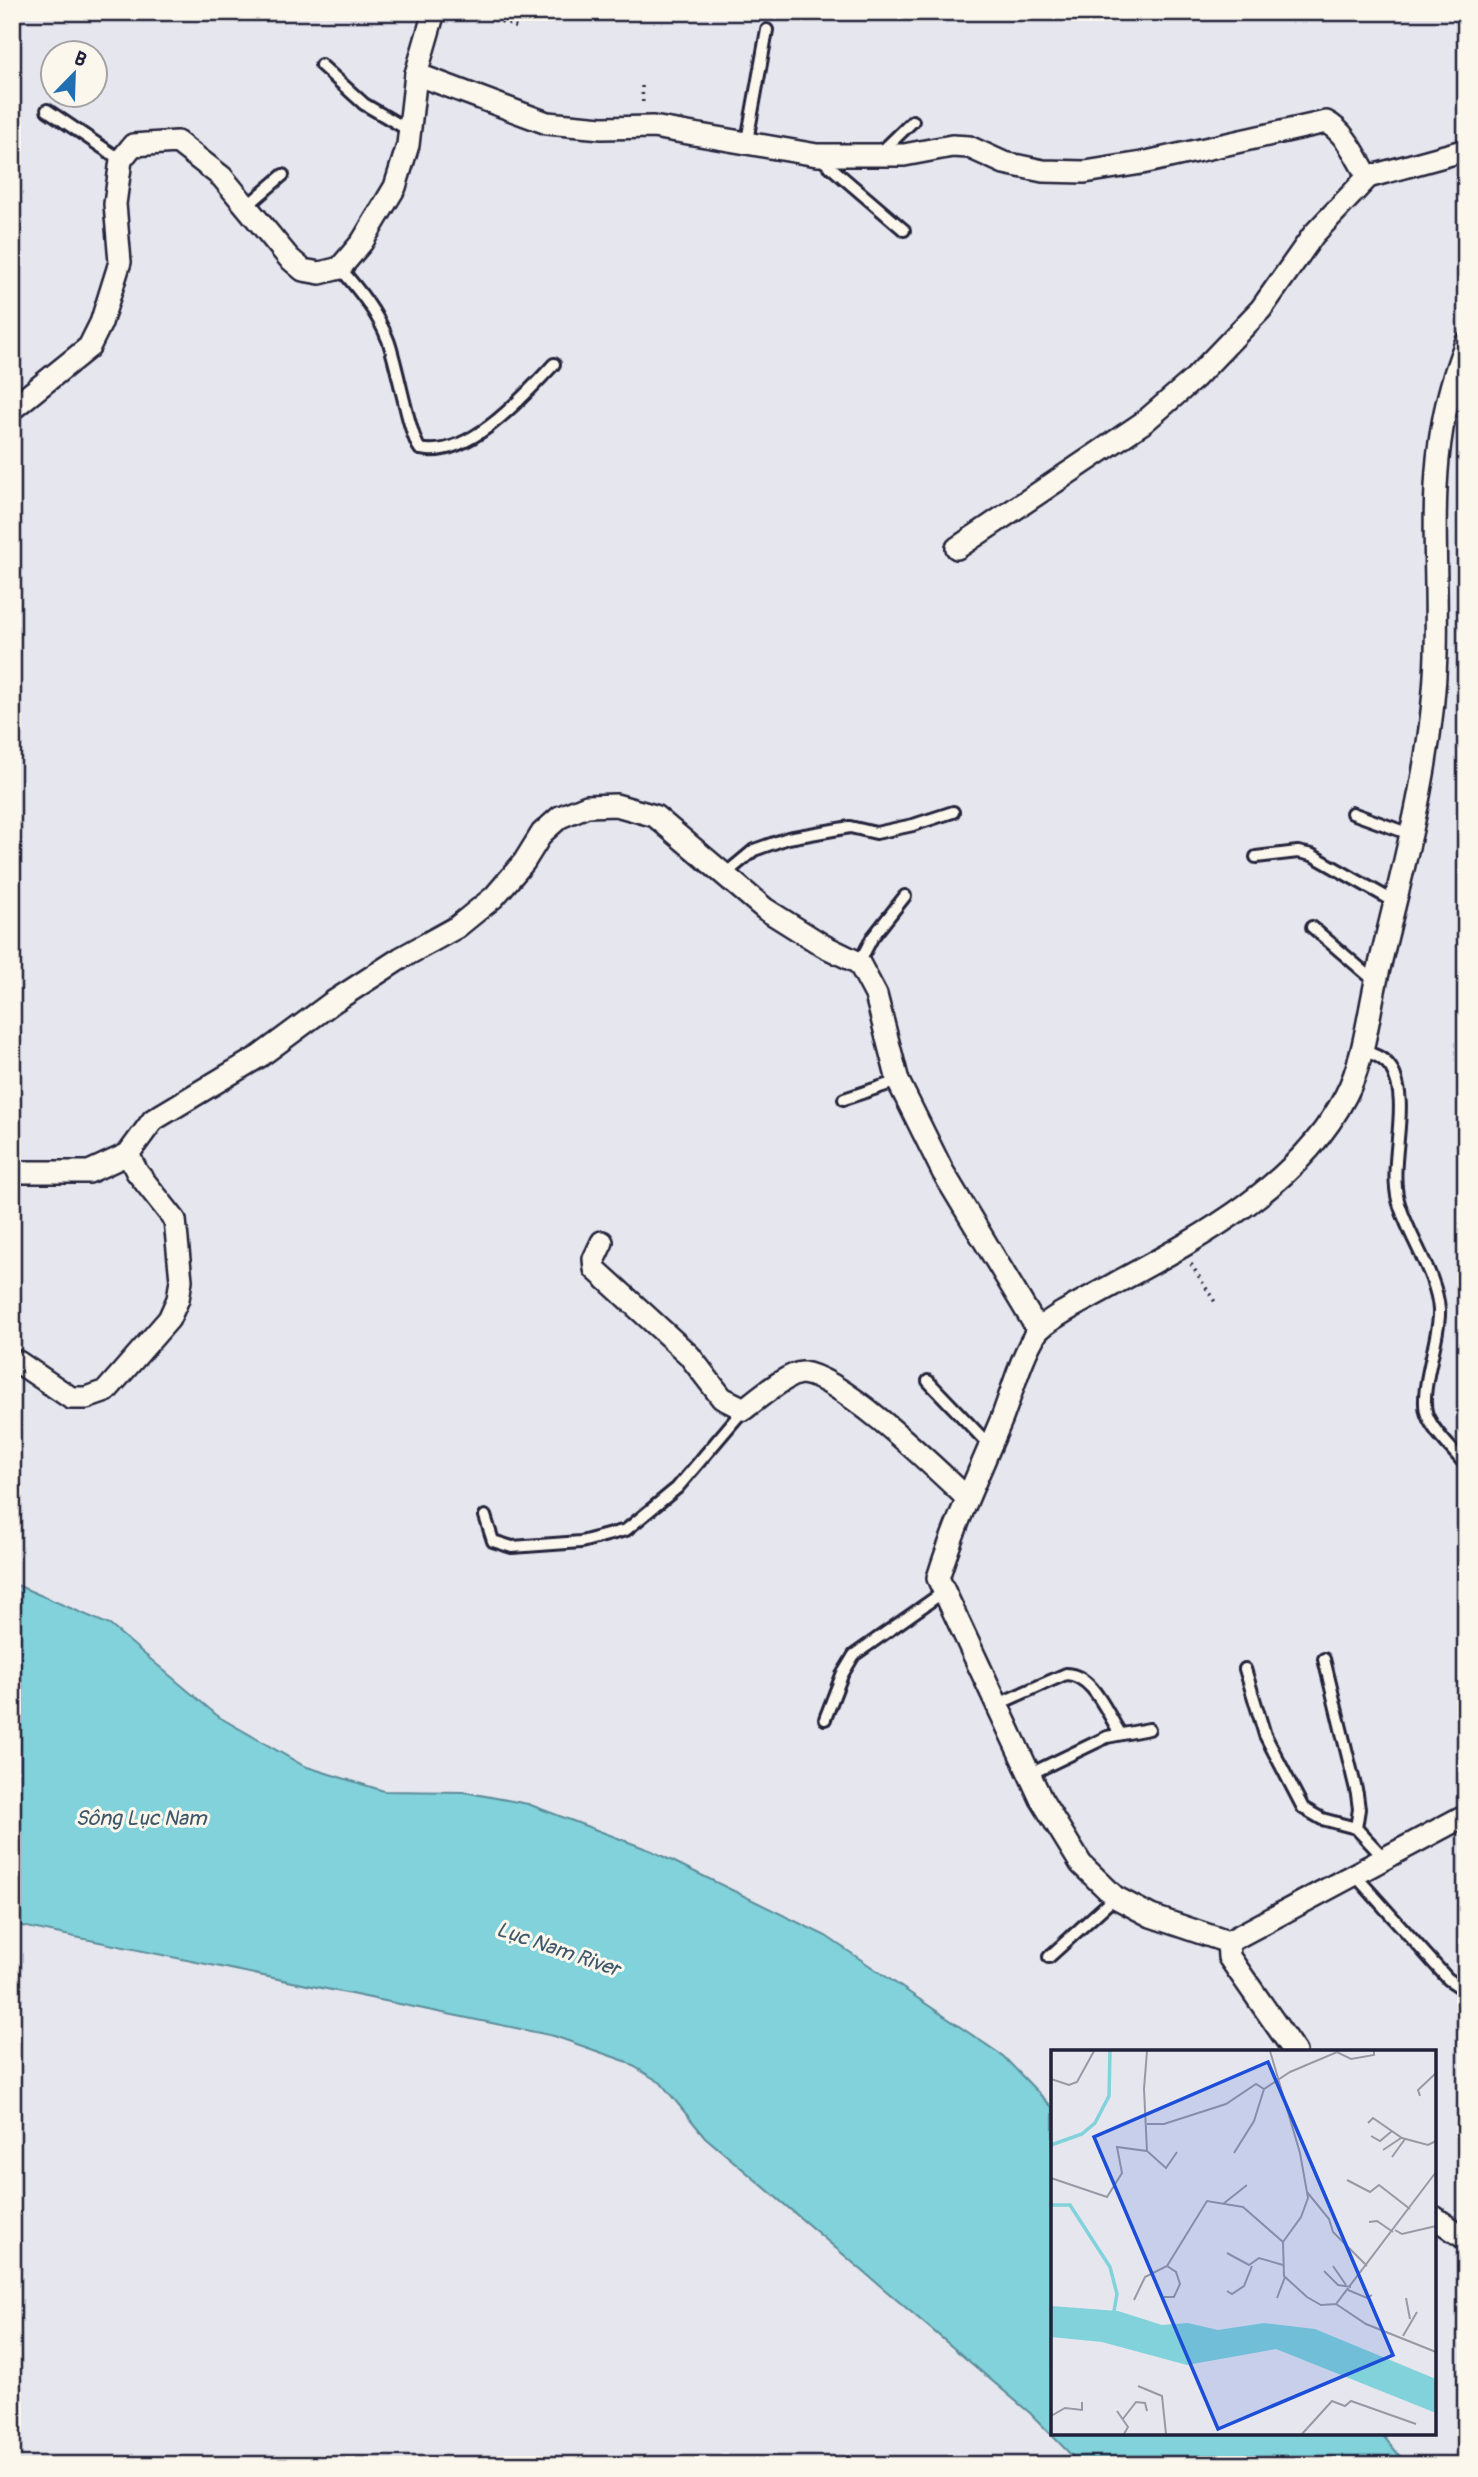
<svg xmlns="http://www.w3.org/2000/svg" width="1478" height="2477" viewBox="0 0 1478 2477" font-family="Pangolin,sans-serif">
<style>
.water{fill:#81d2da;stroke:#5b8c9a;stroke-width:2}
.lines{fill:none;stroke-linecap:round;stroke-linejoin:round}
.service-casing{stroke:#22223b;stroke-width:16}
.minor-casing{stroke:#22223b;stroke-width:26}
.path{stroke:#22223b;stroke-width:3.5;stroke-dasharray:2 5;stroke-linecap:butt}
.service{stroke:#fbf7ec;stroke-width:10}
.minor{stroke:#fbf7ec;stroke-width:21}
.labels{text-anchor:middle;stroke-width:6;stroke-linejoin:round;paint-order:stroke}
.water-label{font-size:21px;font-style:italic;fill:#3e576b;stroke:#fbf7ec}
.inset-river{fill:none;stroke:#81d2da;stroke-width:3.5}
.inset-road{fill:none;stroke:#9898a6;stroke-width:2}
.view{fill:#1d4ed8;fill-opacity:0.15;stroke:#1d4ed8;stroke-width:3.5}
.inset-edge{fill:none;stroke:#22223b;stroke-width:3.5}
</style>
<rect width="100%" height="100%" fill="#e6e6ee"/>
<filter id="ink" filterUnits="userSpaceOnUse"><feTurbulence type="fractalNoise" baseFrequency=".0143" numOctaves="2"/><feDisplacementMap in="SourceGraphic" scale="14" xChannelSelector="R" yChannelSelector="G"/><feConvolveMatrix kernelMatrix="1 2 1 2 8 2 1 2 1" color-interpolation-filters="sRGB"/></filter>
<g filter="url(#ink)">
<!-- water -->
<polygon class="water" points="12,1583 110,1625 219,1717 304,1766 384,1791 464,1792 528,1804 652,1851 826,1936 1003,2056 1053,2108 1053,2433 1381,2433 1407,2465 1081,2465 1030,2413 705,2137 661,2083 625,2061 554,2036 12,1924"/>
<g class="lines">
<defs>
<g id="service">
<polyline points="321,65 364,104 410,131"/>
<polyline points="47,110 121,160"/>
<polyline points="747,141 767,30"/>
<polyline points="880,153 913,121"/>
<polyline points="819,157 904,230"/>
<polyline points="247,206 283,175"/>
<path d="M340,268c19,22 37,44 48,72 9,23 21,96 32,109 48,11 104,-53 134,-85"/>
<polyline points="1352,813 1410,834"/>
<polyline points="1256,857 1298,852 1312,855 1395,902"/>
<polyline points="724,875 754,850 788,838 850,827 876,833 913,825 953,812"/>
<polyline points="1312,927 1376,982"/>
<polyline points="859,963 872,938 905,896"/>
<path d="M1360,1049c12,5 24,8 31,19 21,35 -3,92 7,132 9,35 39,74 41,110 2,25 -21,82 -12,105 7,18 27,35 39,51"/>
<polyline points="844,1099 898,1081"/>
<polyline points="928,1381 990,1446"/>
<polyline points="485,1516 493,1541 512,1547 581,1542 626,1530 677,1488 744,1409"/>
<polyline points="1324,1659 1357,1794 1359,1809 1356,1828"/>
<polyline points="1245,1669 1265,1735 1303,1808 1322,1819 1356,1828 1386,1860"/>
<path d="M998,1704l68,-30c27,1 40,38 54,59"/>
<polyline points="825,1719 842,1675 854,1655 942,1593"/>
<polyline points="1030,1774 1107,1737 1149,1729"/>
<polyline points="1355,1875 1448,1979 1466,1991"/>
<polyline points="1049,1957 1115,1897"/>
</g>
<g id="minor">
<path d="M416,74l131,49 55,5 51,-1 164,28h87l48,-9 17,1 35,16 39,8 42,1 57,-9 184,-41c20,10 31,37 42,55l98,-27"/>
<path d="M1466,343c-44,109 -27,197 -30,311 -3,110 -34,217 -59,323 -9,39 -13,83 -31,118 -46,90 -145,142 -230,188 -17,10 -69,35 -79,49 -15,22 -25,60 -35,86 -22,53 -47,105 -64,160l103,221 40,65 34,33 36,19 77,26 238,-127"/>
<polyline points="12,409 89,347 101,323 120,262 115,204 121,160 133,145 177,142 222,177 289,258 303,270 320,273 340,268 362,242 395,187 408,145 416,74 434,12"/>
<polyline points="957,548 1144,422 1195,378 1261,309 1314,234 1368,177"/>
<polyline points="12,1169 19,1172 89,1172 128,1154 153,1120 260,1056 333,1002 401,958 457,927 494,897 524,862 542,833 560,817 587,806 616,805 655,816 765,909 824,946 859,963 876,995 898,1081 943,1172 1038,1330"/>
<path d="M602,1242l-8,17 1,10 94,86 33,43 22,11c12,-9 45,-37 59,-36 40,5 133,96 164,125"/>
<polyline points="18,1362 71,1398 86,1398 106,1391 169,1319 178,1299 181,1280 175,1220 137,1172 128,1154"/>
<polyline points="1228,1942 1229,1957 1295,2052"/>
<polyline points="1434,2217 1466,2239"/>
</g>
</defs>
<!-- service casing -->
<use href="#service" class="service-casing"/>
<!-- minor casing -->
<use href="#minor" class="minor-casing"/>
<!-- path -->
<g class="path">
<polyline points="475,12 518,28"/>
<polyline points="642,86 643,106"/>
<polyline points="1191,1264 1215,1302"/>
</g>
<!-- service -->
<use href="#service" class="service"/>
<!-- minor -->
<use href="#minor" class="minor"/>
</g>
</g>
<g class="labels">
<!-- water labels -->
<g class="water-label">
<text x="141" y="1825">Sông Lục Nam</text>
<text transform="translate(558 1949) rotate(19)" y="7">Lục Nam River</text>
</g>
</g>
<!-- overview -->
<g transform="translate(1051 2050)">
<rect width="385" height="385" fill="#e6e6ee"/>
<path d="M0,256l67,5 44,14 26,-2 30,7 46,-7 51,6 121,50v34l-160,-64 -89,16 -85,-23 -51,-5z" fill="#81d2da"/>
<path class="inset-river" d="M0,95l31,-11 13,-11 14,-27 1,-45M0,155h19l40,62 7,27 -3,17"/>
<path class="inset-road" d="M219,1l30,102 8,45 -7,19 -18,25 1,34 23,21 14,8 15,-1 100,-132M0,29l18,6 8,-3 17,-31M369,46l-2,-6 18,-17M317,73l5,-5 29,20 26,7 8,-4M96,74h17l62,-20 30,-20 8,5 26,-17 47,-20 14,7 23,-4v-4M320,86l9,5 12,-10M332,100l18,-12M96,101l19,17 11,-16M183,103l20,-32 10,-32M341,107l13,-18M0,128l56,19 15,-24 -5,-26 30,4 -3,-62 3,-38M296,130l23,12 9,-7 31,24M256,142l22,27 4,13 34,34M172,154l24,-19M318,172l8,-1 16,11M344,180l7,4 34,-8M176,203l22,12 10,-7 24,7M282,216l13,19M273,221l14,14 13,2M297,240l19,8 5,-3M176,241l5,3 12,-8 8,-20M113,247h10l6,-13 -4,-12 -9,-6M226,248l8,-21M355,248l4,21M83,250l11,-23 22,-11 40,-65 36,6 40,35M285,254l30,20 70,28M352,286l14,-24M87,336l24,10 4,38M66,361l11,16 -4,7M0,366l14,-8 17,2v-8M71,370l14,-18 9,1 2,8M251,384l30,-33 13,5 6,-5 65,23"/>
<path class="view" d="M217,12l125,293 -175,74 -124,-292z"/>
<rect width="385" height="385" class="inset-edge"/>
</g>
<!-- margin -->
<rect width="1478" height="2477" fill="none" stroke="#fbf7ec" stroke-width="42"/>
<rect x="21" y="21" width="1436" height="2435" fill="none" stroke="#22223b" stroke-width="2.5" filter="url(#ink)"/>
<!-- north arrow -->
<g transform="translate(74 74) rotate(23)"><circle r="33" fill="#fbf7ec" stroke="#a4a2a5" stroke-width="2"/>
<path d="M0-5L12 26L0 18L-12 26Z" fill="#1f6fb2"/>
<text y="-10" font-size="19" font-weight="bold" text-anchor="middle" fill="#22223b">B</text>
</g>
</svg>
